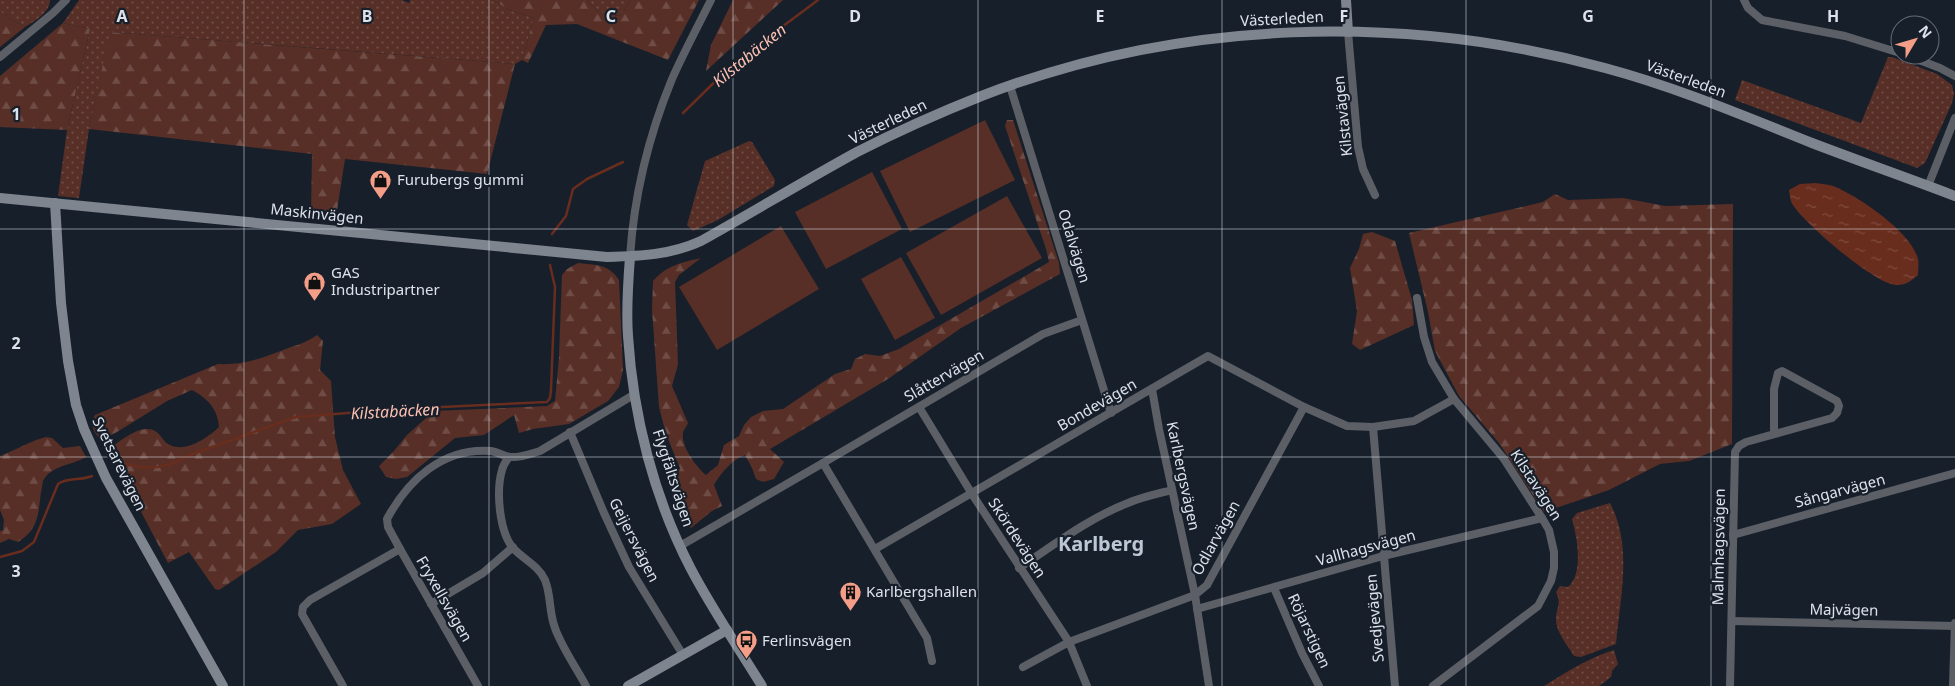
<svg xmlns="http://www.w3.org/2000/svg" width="1955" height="686" viewBox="0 0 1955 686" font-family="'Noto Sans',sans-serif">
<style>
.grass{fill:url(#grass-dots)}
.forest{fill:url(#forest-firs)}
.green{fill:#572f26}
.water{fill:url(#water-ripples)}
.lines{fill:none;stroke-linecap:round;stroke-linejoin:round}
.stream{stroke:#692d1e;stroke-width:2.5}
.street{stroke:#5c6066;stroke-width:8}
.secondary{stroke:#7e858f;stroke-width:10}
.grid{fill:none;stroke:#dde2ea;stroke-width:1;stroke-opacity:0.55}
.labels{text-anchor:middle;stroke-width:4.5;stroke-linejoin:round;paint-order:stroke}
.street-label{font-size:15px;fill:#dde2ea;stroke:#171f2b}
.poi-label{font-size:15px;fill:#dde2ea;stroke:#171f2b;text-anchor:start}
.water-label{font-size:16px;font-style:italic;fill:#fcc0b1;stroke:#171f2b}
.district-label{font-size:20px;font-weight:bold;fill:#bcc7d6;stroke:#171f2b}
.grid-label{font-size:16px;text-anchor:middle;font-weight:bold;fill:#dde2ea;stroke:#171f2b;stroke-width:4.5;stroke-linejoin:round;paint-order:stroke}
</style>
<defs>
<pattern id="grass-dots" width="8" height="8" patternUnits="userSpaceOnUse" patternTransform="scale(1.25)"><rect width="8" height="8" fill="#572f26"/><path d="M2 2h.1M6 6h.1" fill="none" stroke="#6f4d46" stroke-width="1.8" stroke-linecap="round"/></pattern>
<pattern id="forest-firs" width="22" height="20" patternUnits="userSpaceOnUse" patternTransform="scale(1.25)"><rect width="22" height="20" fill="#572f26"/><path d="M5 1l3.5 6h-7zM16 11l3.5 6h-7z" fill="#6f4d46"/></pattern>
<pattern id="water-ripples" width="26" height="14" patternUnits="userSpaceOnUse" patternTransform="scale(1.25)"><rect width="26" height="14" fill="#692d1e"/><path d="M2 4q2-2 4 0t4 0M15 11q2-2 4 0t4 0" fill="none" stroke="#7e4b3f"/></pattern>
</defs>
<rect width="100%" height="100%" fill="#171f2b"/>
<!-- grass -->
<g class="grass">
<path d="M0,0h50c0,12 -15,21 -25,27l-25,-15z"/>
<polygon points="79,0 402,0 409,3 410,0 493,0 509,10 534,18 522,60 515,64 111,32 89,129 79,198 58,196 67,130 90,29 63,23"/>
<polygon points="587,0 631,0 620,16 599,12"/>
<polygon points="1888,57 1892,57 1937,74 1952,85 1954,94 1952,103 1925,163 1917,168 1735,100 1742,80 1861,123"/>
<polygon points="749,141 752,142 775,180 774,186 718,220 693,231 687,225 705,161"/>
<path d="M1610,503c23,43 10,95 6,141l-35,13 -7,-1c-6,-10 -18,-24 -18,-36 0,-13 6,-15 0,-28l4,-6 8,1c16,-14 9,-50 4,-68l5,-6z"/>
<path d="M1614,650l4,14 -6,7 -1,6 -12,9h-55c23,-14 44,-28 70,-36z"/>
</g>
<!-- forest -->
<g class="forest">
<polygon points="493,0 587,0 599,12 620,16 631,0 699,0 668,60 577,24 546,25 528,63 522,60 534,18 509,10"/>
<polygon points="733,0 783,0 706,71 711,45"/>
<polygon points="0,12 25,27 0,47"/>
<polygon points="63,23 90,29 67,130 0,127 0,76"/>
<polygon points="110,32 515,64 487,174 345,159 336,217 311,215 312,154 89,129"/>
<path d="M1007,120h6l46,143 1,11 -99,54 -73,51 -118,70 14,13 -10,17 -11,3 -7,-3 -4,-11 -7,-13c-12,4 -25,19 -31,30l8,21 -10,5 -21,17c-10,-8 -21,-27 -19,-42 1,-6 6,-13 8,-18l-14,-34 -7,-27 -7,-98 1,-28c15,-16 27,-18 48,-23l-22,17 -4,7 3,82 -6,22 16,37c-1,3 -5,7 -5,11 -2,12 13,33 23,41l12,-10 6,-20 15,-9 5,-11 7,-8 12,-6 20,-2 52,-35 16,-5 4,-10 10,-5 15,2 19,-7 150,-87 -3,-13 -41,-123z"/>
<polygon points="1555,194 1568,200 1623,198 1665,206 1733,204 1732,444 1689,461 1660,464 1609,490 1544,512 1499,443 1459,396 1435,351 1428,312 1409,233 1543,202"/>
<polygon points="1372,232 1395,241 1412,300 1414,325 1360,350 1352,344 1357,311 1350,268 1359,249 1363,234"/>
<path d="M578,263c17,2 31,1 41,17l4,90 -4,17 -11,14 -39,23 -36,5 -14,4 -5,-18 -30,20 -29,3 -48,39 -11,2 -10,-2 -7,-11 15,-15 13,-16 27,-24 113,-5 8,-5 4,-44 3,-82 5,-6z"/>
<path d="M317,335l6,6 -3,29 11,11 4,56 8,33 18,34 -29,20 -34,6 -22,22 -57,38 -4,-1 -26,-37 -21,11 -60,-114c12,-7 24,-19 38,-20 14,-1 15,12 24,16 16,8 37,-7 49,-18 -1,-18 -12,-29 -27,-37l-25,11 -50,31 -16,8 -6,-7 -4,-10 4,-8 123,-51c23,1 39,-4 60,-12 14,-6 27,-8 39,-17z"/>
<path d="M46,437l6,1 11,10 17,-2 6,11c-13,8 -35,8 -43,24 -1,3 -1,8 -2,11 -3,22 -2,37 -23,50l-9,-3 -9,4v-12l3,-1 1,-10 -4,-10v-54c16,-6 30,-15 46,-19z"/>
</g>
<!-- green -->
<g class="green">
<polygon points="985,120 1015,180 910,232 880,171"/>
<polygon points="872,172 902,229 826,269 795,212"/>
<polygon points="1007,196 1042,258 941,315 906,253"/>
<polygon points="781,226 819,289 717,350 679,287"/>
<polygon points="901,257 935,318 895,340 861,279"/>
</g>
<!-- water -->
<path class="water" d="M1816,183c7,1 16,2 22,5 25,12 73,44 80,71 1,5 0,11 0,16 -7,6 -12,10 -21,10 -20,1 -92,-61 -104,-80 -3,-4 -3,-10 -4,-15l11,-6z"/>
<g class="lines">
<!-- stream -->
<g class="stream">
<polyline points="683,113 735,62 818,0"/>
<polyline points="552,234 566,216 573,189 587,179 623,162"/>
<path d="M115,464c9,-1 15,1 24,3 18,2 33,-1 48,-11l109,-39 104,-8 147,-7 3,-4 1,-8 4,-103 -5,-22"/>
<path d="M0,557l22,-6 12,-9 24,-58c10,-7 22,-3 34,-8"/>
</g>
<!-- street -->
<g class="street">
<polyline points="1744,0 1748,8 1762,20 1845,36 1900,53"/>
<polyline points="1348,32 1358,147 1363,169 1375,195"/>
<polyline points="1906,55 1940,68 1955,76"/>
<polyline points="0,57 53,13 66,0"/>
<polyline points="1010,86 1111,413"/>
<polyline points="1928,186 1955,118"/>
<path d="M630,257c4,-62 19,-122 42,-178 12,-27 26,-53 39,-79"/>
<polyline points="1417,298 1424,337 1432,362 1454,399 1504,459 1542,518 1549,530 1554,552 1554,568 1551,581 1538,606 1433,686"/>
<polyline points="1152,389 1159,429 1195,595 1209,686"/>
<polyline points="919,407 972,494 1069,642 1087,686"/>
<polyline points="1373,427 1395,686"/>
<polyline points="570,432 604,513 629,567 683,655"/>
<path d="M509,457c-3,4 -6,9 -7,13 -6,21 -3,61 11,78 10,11 26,18 32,32 6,15 4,30 9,45 5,18 23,44 32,61"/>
<polyline points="1733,535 1955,473"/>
<polyline points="680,546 823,463"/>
<path d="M400,549l-12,-22 -1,-8c21,-39 56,-72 104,-68 7,1 12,5 19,6 11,1 20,-3 30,-6l95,-57"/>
<polyline points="875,549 1208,356 1304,407 1347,426 1373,427 1414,421 1454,399"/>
<path d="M1019,568c35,-23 70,-50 109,-65 14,-6 29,-9 44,-13"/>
<polyline points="1274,588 1302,653 1319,686"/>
<polyline points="431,604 483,573 513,547"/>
<polyline points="1197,609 1383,556 1542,518"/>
<polyline points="1732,621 1955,626"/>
<polyline points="932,661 927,638 823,463 1043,334 1082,320"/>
<polyline points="1023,667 1069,642 1195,595 1207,585 1304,407"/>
<polyline points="343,686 302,614 303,607 310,600 400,549 478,686"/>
<polyline points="1730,686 1735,452 1739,446 1746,442 1832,418 1837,413 1839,406 1837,401 1782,371 1778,373 1774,389 1774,434"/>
<polyline points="1953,686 1955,623"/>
</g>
<!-- secondary -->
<g class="secondary">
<polyline points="1346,0 1348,32"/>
<path d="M0,198l607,59c34,-1 63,-2 94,-16 52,-29 103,-60 156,-89 41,-21 84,-40 127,-57 197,-76 419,-82 621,-27 71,19 139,48 207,75 47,18 96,35 143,53"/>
<polyline points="55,203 61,303 68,361 76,405 84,429 106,478 223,686"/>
<path d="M630,257c-2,26 -4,53 -2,79 5,80 26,162 63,233 21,40 47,78 71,117"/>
<polyline points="628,686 727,630"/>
</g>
</g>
<!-- grid -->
<path class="grid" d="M244,0v686M489,0v686M733,0v686M978,0v686M1222,0v686M1466,0v686M1711,0v686M0,229h1955M0,457h1955"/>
<!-- icons -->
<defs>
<symbol id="shop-pin" viewBox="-11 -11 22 30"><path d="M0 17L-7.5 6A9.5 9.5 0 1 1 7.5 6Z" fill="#f49e88" stroke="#171f2b"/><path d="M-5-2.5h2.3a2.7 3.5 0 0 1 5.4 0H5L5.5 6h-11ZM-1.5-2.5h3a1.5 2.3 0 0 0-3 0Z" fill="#111"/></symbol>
<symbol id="building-pin" viewBox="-11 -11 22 30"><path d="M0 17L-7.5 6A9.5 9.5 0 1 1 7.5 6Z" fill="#f49e88" stroke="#171f2b"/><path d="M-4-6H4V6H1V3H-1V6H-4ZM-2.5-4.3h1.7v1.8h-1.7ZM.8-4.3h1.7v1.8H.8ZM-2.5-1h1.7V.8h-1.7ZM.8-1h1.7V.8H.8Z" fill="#111"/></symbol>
<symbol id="bus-pin" viewBox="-11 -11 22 30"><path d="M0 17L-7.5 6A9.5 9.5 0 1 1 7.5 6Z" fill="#f49e88" stroke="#171f2b"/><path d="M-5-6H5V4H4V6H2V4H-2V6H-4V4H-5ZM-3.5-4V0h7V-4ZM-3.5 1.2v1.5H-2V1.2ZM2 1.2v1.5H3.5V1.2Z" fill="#111"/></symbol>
</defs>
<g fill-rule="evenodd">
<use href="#shop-pin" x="368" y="168" width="25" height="34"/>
<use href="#shop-pin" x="302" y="270" width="25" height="34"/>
<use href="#building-pin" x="838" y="580" width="25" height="34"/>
<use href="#bus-pin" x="734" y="628" width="25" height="34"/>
</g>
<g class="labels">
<!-- street labels -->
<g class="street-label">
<text transform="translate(1282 19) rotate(-3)" y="5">Västerleden</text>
<text transform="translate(1686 79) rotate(20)" y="5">Västerleden</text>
<text transform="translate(1343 116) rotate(-96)" y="5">Kilstavägen</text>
<text transform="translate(888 122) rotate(-26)" y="5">Västerleden</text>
<text transform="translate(317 214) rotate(6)" y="5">Maskinvägen</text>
<text transform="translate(1074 246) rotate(73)" y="5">Odalvägen</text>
<text transform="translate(944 376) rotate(-30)" y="5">Slåttervägen</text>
<text transform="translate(1097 405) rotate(-30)" y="5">Bondevägen</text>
<text transform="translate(119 464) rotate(64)" y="5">Svetsarevägen</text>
<text transform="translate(1183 476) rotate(78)" y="5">Karlbergsvägen</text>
<text transform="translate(673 478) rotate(72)" y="5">Flygfältsvägen</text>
<text transform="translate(1536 485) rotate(57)" y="5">Kilstavägen</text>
<text transform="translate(1840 491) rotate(-15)" y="5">Sångarvägen</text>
<text transform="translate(1017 538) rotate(57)" y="5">Skördevägen</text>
<text transform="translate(1216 538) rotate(-61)" y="5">Odlarvägen</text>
<text transform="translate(634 540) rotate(63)" y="5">Geijersvägen</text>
<text transform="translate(1719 547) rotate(-89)" y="5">Malmhagsvägen</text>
<text transform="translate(1366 548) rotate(-15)" y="5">Vallhagsvägen</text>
<text transform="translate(444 599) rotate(60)" y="5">Fryxellsvägen</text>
<text transform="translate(1844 610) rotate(1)" y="5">Majvägen</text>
<text transform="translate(1375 618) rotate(-95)" y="5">Svedjevägen</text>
<text transform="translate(1309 631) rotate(65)" y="5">Röjarstigen</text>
</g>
<!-- poi labels -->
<g class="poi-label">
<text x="397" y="185">Furubergs gummi</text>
<text x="331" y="278">GAS<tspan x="331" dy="17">Industripartner</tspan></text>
<text x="866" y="597">Karlbergshallen</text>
<text x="762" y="646">Ferlinsvägen</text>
</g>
<!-- water labels -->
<g class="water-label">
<text transform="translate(749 55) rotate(-39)" y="6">Kilstabäcken</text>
<text transform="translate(395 411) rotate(-3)" y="6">Kilstabäcken</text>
</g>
<!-- district labels -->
<g class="district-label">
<text x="1101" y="551">Karlberg</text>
</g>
</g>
<g class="grid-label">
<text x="122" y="22">A</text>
<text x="367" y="22">B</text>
<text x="611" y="22">C</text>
<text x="855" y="22">D</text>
<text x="1100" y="22">E</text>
<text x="1344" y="22">F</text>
<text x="1588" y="22">G</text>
<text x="1833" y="22">H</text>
<text x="16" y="120">1</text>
<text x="16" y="349">2</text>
<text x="16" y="577">3</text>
</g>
<!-- north arrow -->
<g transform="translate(1915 40) rotate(52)"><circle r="24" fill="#171f2b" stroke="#666d77"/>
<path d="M0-4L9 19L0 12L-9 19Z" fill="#f49e88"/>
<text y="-8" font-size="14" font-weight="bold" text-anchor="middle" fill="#dde2ea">N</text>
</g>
</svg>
